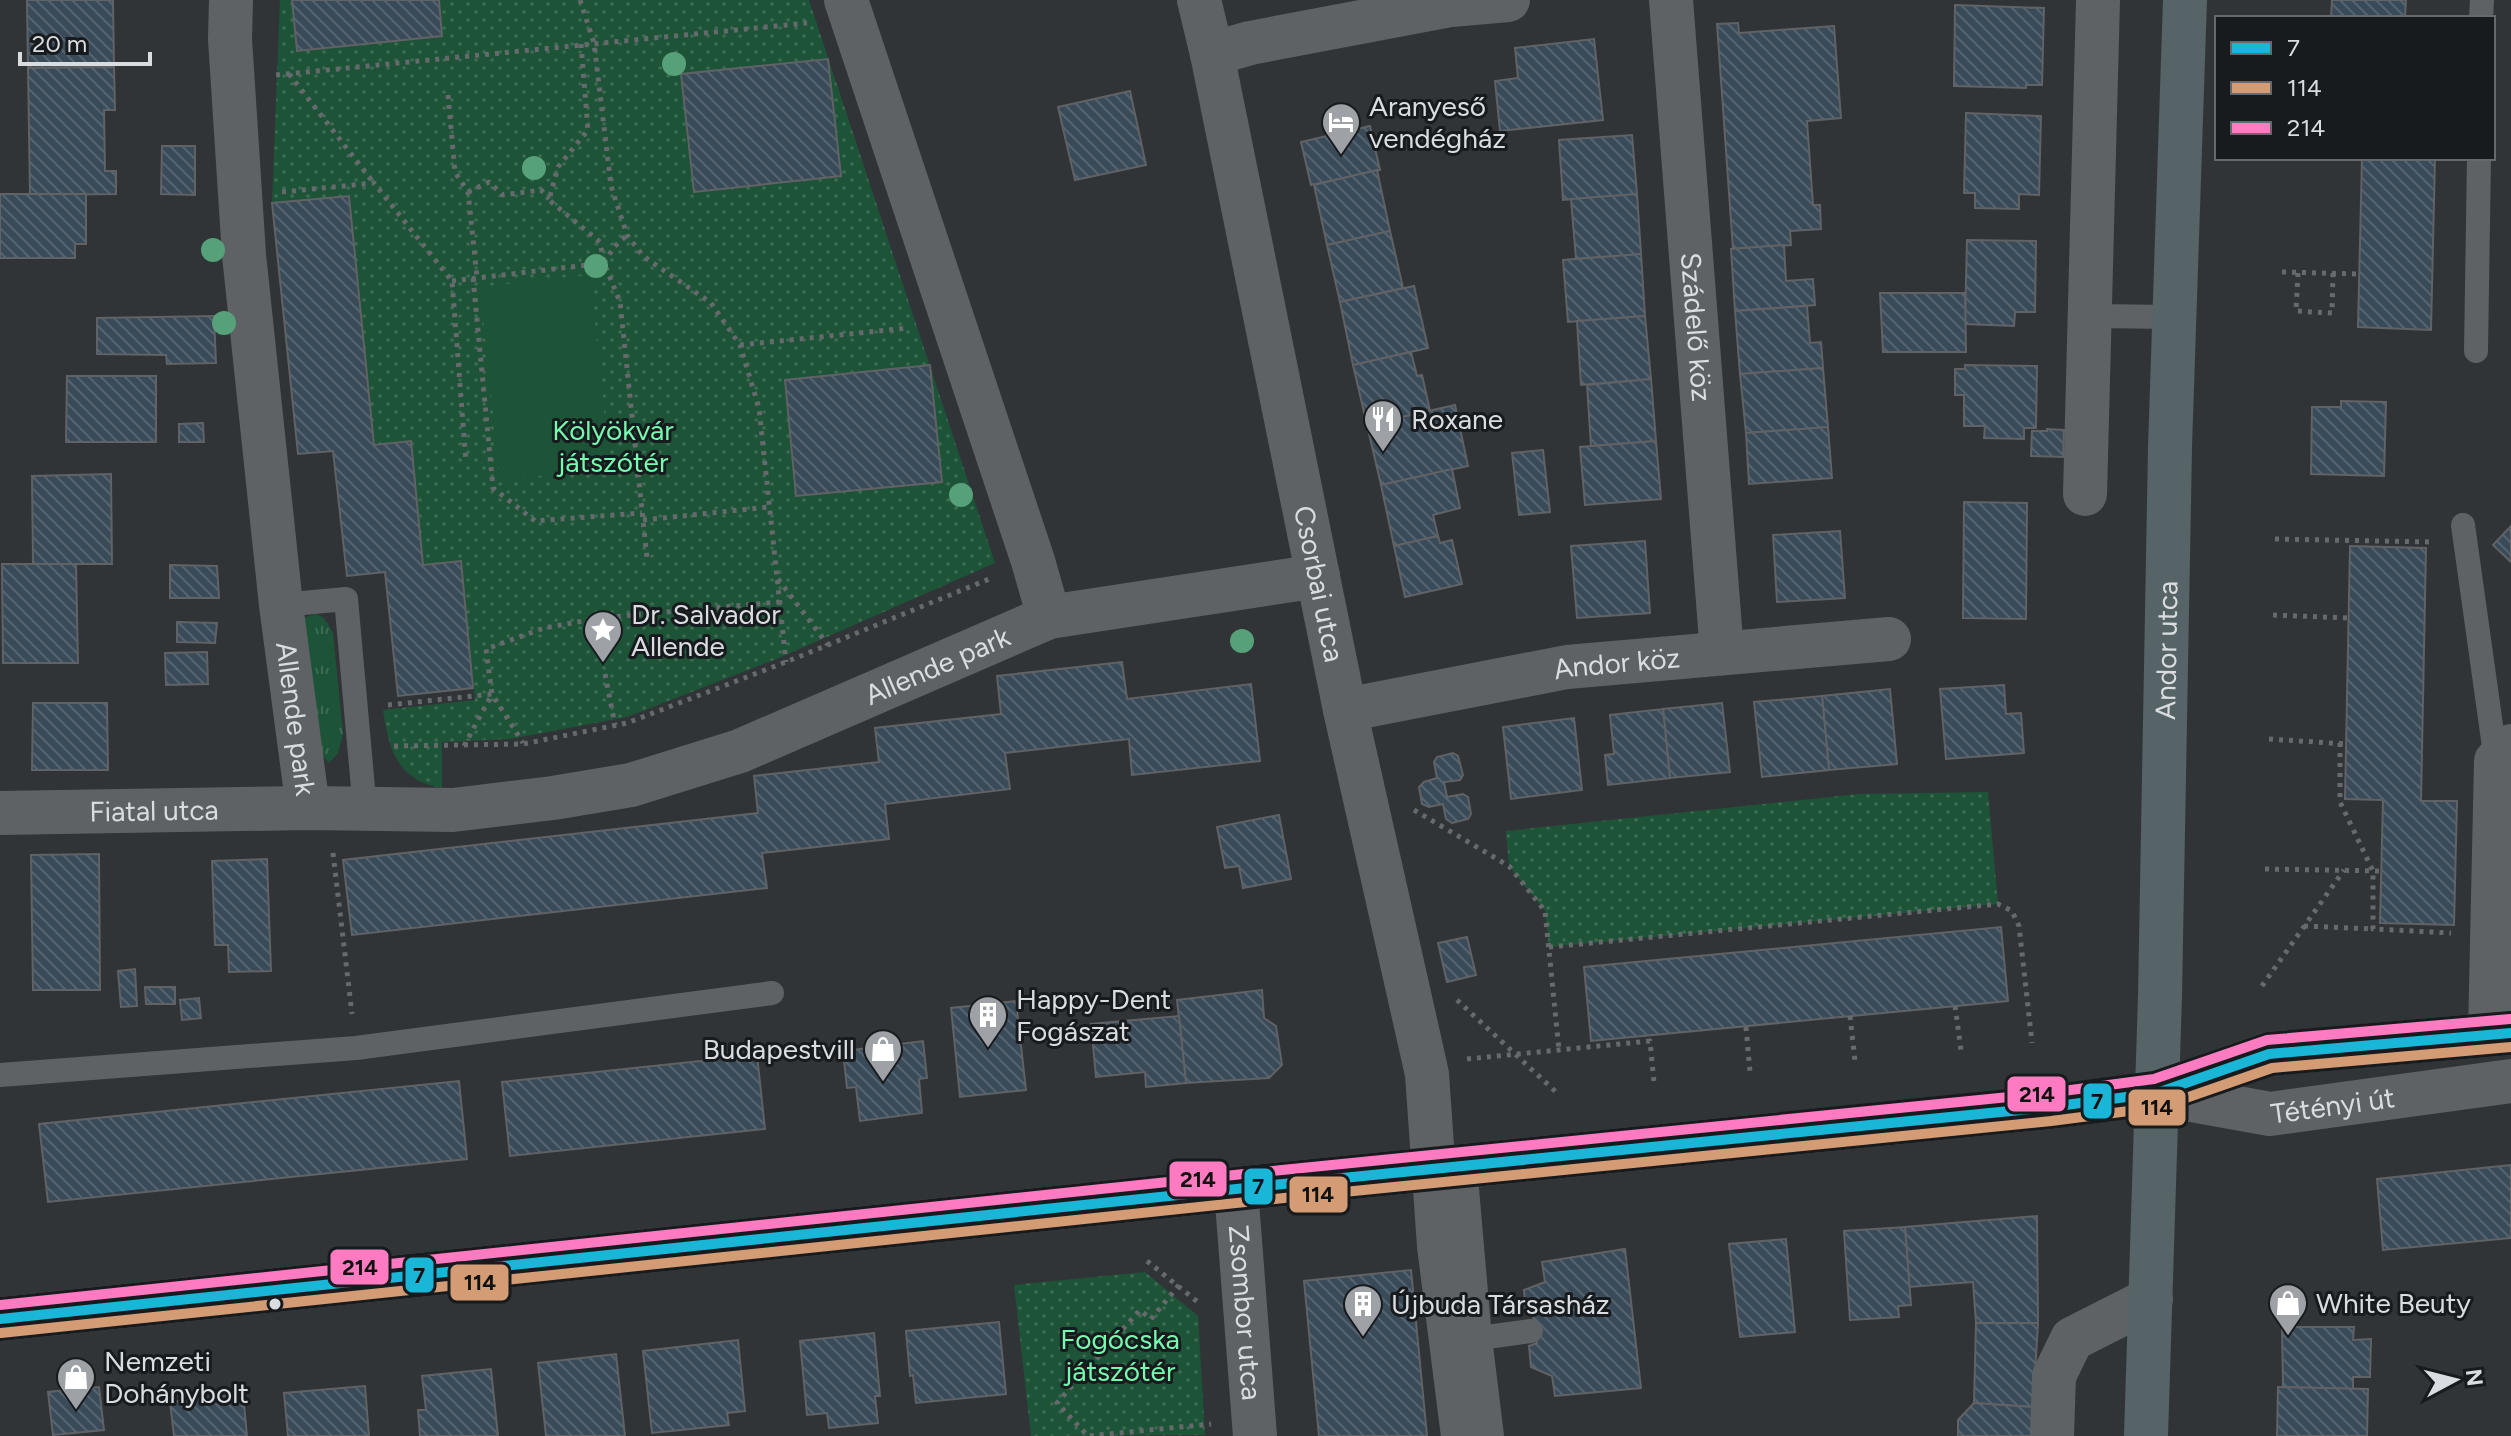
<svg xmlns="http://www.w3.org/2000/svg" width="2511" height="1436" viewBox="0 0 2511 1436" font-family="Figtree,sans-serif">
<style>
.grass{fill:url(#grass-tufts)}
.park{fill:url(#park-dots)}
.garden{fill:#1d5337}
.building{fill:url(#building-back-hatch);stroke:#606265;stroke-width:2}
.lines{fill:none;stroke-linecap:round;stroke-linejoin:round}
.path{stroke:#676a6c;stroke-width:5;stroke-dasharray:4 6;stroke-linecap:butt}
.service{stroke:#5f6265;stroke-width:24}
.minor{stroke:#5f6265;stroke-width:44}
.tertiary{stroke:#5f6265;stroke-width:44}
.primary{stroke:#566367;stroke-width:44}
.bus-1-casing{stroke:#181b1e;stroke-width:16}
.bus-2-casing{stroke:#181b1e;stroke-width:16}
.bus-3-casing{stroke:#181b1e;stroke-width:16}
.bus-1{stroke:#1ab6d8;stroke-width:10}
.bus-2{stroke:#d39c74;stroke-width:10}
.bus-3{stroke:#fe7ac1;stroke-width:10}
.tree{fill:#56a179}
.bus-dot{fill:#d9dde1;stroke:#181b1e;stroke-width:3}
.labels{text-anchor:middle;stroke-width:6;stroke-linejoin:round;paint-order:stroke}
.poi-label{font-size:28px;fill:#d9dde1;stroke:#181b1e;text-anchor:start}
.street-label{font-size:28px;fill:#d9dde1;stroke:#181b1e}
.park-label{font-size:28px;fill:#75fbaf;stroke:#181b1e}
.line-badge{stroke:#181b1e;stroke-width:3}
.pale-badge-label{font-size:22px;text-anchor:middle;font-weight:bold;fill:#111}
</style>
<defs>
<pattern id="grass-tufts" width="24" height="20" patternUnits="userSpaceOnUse" patternTransform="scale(2)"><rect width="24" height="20" fill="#1d5337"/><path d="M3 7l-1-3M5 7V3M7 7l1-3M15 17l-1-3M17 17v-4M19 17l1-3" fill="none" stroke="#3d6b54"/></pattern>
<pattern id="park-dots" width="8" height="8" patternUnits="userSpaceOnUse" patternTransform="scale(2)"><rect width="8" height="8" fill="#1d5337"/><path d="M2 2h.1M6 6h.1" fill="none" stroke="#3d6b54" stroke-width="1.8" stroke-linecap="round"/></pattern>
<pattern id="building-back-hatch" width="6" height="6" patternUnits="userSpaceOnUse" patternTransform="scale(2)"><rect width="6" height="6" fill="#394a58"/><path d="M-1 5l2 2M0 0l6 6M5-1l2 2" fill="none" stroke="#556470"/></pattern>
</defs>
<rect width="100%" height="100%" fill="#313437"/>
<!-- grass -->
<path class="grass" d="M315,614c10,2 13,10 18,19l10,101 -5,19 -9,10 -11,-12 -17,-132z"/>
<!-- park -->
<g class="park">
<path d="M280,0h529l186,563 -216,95 -152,59 -117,22 -68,3v46c-44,-7 -53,-38 -59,-78l92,-10 -14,-138 -38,3 -12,-124 -37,4 -25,-249 -77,7z"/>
<polygon points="1988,792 1998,904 1549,947 1545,911 1509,866 1506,831 1859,794"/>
<polygon points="1145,1272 1198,1316 1205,1435 1031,1436 1014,1285"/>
</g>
<!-- garden -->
<polygon class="garden" points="590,275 610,468 500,480 480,287"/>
<!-- building -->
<g class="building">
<polygon points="27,0 113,0 114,67 28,68"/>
<polygon points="292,0 439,0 442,36 297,51"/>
<polygon points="2332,0 2406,0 2405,18 2331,18"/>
<polygon points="1955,5 2044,8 2042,85 2026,85 2026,88 1954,86"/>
<polygon points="1738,23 1739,33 1834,26 1841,118 1807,121 1813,205 1820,205 1821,229 1790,231 1791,245 1733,249 1717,24"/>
<polygon points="1594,39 1603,120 1500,131 1495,81 1518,78 1515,48"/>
<polygon points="828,59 841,176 694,192 681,74"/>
<polygon points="114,67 115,110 104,110 105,171 116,171 116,194 30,195 28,68"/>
<polygon points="1130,91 1146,165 1075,180 1058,107"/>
<polygon points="1966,113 2041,116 2039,195 2019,194 2019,209 1975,208 1975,193 1964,193"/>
<polygon points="1370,126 1380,170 1311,185 1301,142"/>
<polygon points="1632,135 1637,194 1563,200 1559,140"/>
<polygon points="162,146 195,146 195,195 161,194"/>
<polygon points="2362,158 2435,158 2431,330 2358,327"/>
<polygon points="1377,170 1390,231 1327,245 1314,185"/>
<polygon points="0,194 86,194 86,244 75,244 75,258 0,258"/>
<polygon points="1637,194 1641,254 1576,259 1571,199"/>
<polygon points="349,196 374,445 411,441 423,565 461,561 473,688 398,696 385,572 347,576 333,451 298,454 272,203"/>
<polygon points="1390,231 1403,288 1340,302 1327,245"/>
<polygon points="1967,240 2036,241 2035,312 2015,312 2014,326 1965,324"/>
<polygon points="1784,245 1786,281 1813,279 1815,305 1735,311 1731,249"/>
<polygon points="1641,254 1645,316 1568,322 1563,260"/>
<polygon points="1414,286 1428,348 1353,365 1340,302"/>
<polygon points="1880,293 1965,293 1966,352 1883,352"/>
<polygon points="1807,306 1810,343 1821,342 1823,368 1740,374 1735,311"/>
<polygon points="214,316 216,363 167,364 166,355 97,354 97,318"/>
<polygon points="1645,316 1651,379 1581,385 1577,321"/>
<polygon points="1411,352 1417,376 1422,375 1430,411 1367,425 1353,365"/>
<polygon points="930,365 942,482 796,496 785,380"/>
<polygon points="1965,365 2037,366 2036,428 2024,428 2024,439 1984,438 1985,426 1964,426 1964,395 1955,395 1955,369 1965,369"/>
<polygon points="1823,368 1828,427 1746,433 1740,374"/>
<polygon points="67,376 156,376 156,442 66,442"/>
<polygon points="1651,379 1656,441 1591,446 1587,385"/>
<polygon points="2341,401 2386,402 2384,476 2311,474 2312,407 2341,407"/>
<polygon points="1455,405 1468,466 1381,485 1367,425"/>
<polygon points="203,423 204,442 179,442 179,424"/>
<polygon points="1828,427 1832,478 1749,484 1746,433"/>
<polygon points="2047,429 2064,430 2063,457 2031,456 2032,431 2047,431"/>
<polygon points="1656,441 1661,499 1585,505 1580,447"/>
<polygon points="1543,450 1550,512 1519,515 1512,453"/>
<polygon points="1452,469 1460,508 1433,515 1438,536 1394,546 1381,485"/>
<polygon points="111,474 112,564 33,564 32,476"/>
<polygon points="1964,502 2027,503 2026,619 1963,618"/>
<polygon points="2511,526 2511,562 2493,545"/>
<polygon points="1840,531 1845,598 1777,602 1773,535"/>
<polygon points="1438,536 1440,543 1452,540 1462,584 1405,597 1394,546"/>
<polygon points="1645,541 1650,613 1577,618 1571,546"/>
<polygon points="2350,546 2426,548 2421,801 2457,801 2454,925 2380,923 2383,800 2345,799"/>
<polygon points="2,564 76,564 78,663 3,663"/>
<polygon points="170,565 217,566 219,598 170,598"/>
<polygon points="177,622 217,623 215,643 177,642"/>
<polygon points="207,652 208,684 166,685 165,653"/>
<polygon points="1122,662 1127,699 1251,684 1260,761 1132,775 1129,739 1005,753 1010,789 885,804 889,839 762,853 767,888 352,935 343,860 758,813 754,776 879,762 875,728 1001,714 997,676"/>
<polygon points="2004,685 2006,714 2021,713 2024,753 1946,759 1940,689"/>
<polygon points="1890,689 1897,764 1829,770 1822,696"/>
<polygon points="1822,696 1829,770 1762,777 1754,702"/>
<polygon points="33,703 107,703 108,770 32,770"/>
<polygon points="1722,703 1730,772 1670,778 1663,709"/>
<polygon points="1663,709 1670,778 1608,785 1605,755 1614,754 1610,715"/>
<polygon points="1574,718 1582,790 1511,799 1503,727"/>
<polygon points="1453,753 1458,756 1463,775 1460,780 1444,782 1447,797 1463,794 1468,797 1471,814 1468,819 1452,823 1446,819 1443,804 1429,807 1422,804 1419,787 1424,782 1437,778 1434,762 1437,757"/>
<polygon points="1279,815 1291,879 1243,888 1239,866 1225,868 1217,827"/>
<polygon points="99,854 100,990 33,990 31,855"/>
<polygon points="267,859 271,971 229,972 228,945 215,945 212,861"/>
<polygon points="2001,927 2008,1001 1591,1041 1584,967"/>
<polygon points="1467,937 1476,975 1447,982 1438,943"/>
<polygon points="135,969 137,1006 121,1007 118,971"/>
<polygon points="145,987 175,987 175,1004 146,1004"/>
<polygon points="1262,990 1264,1018 1276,1026 1282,1065 1269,1078 1186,1083 1177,1000"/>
<polygon points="199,998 201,1018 182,1020 180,1000"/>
<polygon points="1016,1001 1026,1090 960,1097 951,1008"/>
<polygon points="1179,1016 1186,1083 1146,1087 1145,1072 1096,1077 1091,1024"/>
<polygon points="923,1041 927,1078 919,1079 922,1113 860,1121 856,1087 847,1088 843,1051"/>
<polygon points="757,1055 765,1129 510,1156 502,1082"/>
<polygon points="459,1081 467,1159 48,1202 39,1124"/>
<polygon points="2511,1165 2511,1238 2383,1250 2377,1179"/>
<polygon points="2037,1216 2038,1323 1976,1323 1973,1282 1909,1287 1905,1227"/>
<polygon points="1905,1227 1911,1305 1898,1306 1899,1317 1850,1320 1844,1231"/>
<polygon points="1786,1239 1795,1332 1740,1337 1729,1244"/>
<polygon points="1625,1249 1641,1388 1555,1396 1552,1376 1531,1367 1529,1346 1537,1343 1533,1316 1526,1313 1524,1290 1545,1282 1542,1262"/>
<polygon points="1411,1270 1427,1436 1319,1436 1304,1281"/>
<polygon points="999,1322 1006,1394 916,1403 913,1375 910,1376 906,1331"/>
<polygon points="1976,1323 2038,1323 2033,1407 1974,1403"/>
<polygon points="2282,1327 2354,1327 2353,1340 2371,1339 2370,1377 2353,1377 2353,1389 2283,1387"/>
<polygon points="874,1333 880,1396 875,1396 878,1423 829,1428 827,1413 807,1415 800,1341"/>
<polygon points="738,1340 745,1411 727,1413 729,1425 652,1433 643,1351"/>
<polygon points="616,1354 625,1436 546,1436 538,1363"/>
<polygon points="491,1369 498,1436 420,1436 418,1410 426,1410 422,1376"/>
<polygon points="365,1386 369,1436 288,1436 284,1393"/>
<polygon points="99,1387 104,1430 53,1435 48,1392"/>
<polygon points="2278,1387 2368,1389 2367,1436 2277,1436"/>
<polygon points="243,1394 247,1436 174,1436 170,1402"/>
<polygon points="1974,1403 2033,1407 2032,1436 1958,1436 1958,1420"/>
</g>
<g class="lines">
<!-- path -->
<g class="path">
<polyline points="580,0 594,43 611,186 627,235 643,256 711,303 740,345 759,408 786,662"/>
<polyline points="581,44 588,130 558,167 549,200 600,242 604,263 620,302 647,558"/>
<polyline points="289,74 373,182"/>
<polyline points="276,75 807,23"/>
<polyline points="448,95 455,172 468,192 477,277"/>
<polyline points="282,192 374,183 452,281 466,462"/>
<polyline points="468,192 489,182 503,195 541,190 549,199"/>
<polyline points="604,263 614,247 627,235"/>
<polyline points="2282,272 2359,274"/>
<polyline points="2298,273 2296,311 2332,313 2333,273"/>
<polyline points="473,278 493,488 535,521 642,513"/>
<polyline points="452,281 604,263"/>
<polyline points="740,345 908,328"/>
<polyline points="643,520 769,507"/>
<polyline points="2275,539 2434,542"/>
<polyline points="778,579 828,645"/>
<polyline points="2273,615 2349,618"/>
<polyline points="605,674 615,725"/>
<polyline points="388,705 492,694 523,743"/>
<polyline points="2269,739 2346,744"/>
<polyline points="2340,743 2340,802 2373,871 2373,929 2451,933"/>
<polyline points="394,746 523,744 627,723 786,662 994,577"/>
<polyline points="464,746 492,694 486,649 544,628 600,618 779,602"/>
<polyline points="1414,810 1509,866 1545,911 1559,1050"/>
<polyline points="333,853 352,1014"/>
<polyline points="2265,869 2382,871"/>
<polyline points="2304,926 2373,929"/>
<polyline points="1549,947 1998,904 2012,911 2019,926 2032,1043"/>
<polyline points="2262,986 2344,870"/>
<polyline points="1457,1000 1556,1092"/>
<polyline points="1955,1006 1961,1050"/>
<polyline points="1850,1016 1855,1061"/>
<polyline points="1746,1027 1750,1072"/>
<polyline points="1467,1059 1650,1041 1654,1082"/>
<polyline points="1147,1261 1199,1303"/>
<polyline points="1179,1285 1151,1319 1140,1310 1057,1403 1088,1436 1211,1424"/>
</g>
<!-- service -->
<g class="service">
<polyline points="2481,18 2482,0"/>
<polyline points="2090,316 2175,317"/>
<polyline points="2476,351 2479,158"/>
<polyline points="2463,525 2496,761"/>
<polyline points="281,605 346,599 365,810"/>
<polyline points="0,1075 356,1048 772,993"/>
<polyline points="1465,1166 1480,1338 1492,1436"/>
<polyline points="1480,1338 1531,1331"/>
</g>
<!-- minor -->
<g class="minor">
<path id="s1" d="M231,0l-1,39 14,216 37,350 27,203"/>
<polyline points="846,0 1033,561 1049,617"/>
<path id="s2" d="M1199,0l13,54 133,656 82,364 12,172 24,190"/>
<path id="s3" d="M1671,0l51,653"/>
<polyline points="1212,54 1250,43 1451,5 1508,0"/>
<polyline points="2085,494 2098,0"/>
<path id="s4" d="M1345,710l222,-43 322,-28"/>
<path id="s5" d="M0,813l308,-5 145,2 100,-12 78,-13 109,-34 309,-134 269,-41"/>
<polyline points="2490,1034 2496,761 2511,746"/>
<path id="s6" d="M1236,1189l19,247"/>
<polyline points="2052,1436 2054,1376 2072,1339 2151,1299"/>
</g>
<!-- tertiary -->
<g class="tertiary">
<path id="s7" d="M2159,1094l111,20 241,-33"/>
<polyline points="0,1319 1283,1184 2050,1107 2157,1093 2269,1054 2511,1033"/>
</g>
<!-- primary -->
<path class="primary" id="s8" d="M2146,1436l14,-440 10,-549 15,-447"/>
<defs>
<polyline id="bus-1" points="0,1319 1283,1184 2050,1107 2157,1093 2269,1054 2511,1033"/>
<polyline id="bus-2" points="1,1333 1284,1198 2051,1121 2160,1107 2272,1068 2511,1047"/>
<polyline id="bus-3" points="0,1305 1282,1170 2048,1093 2154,1079 2267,1040 2510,1019"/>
</defs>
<!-- bus-1 casing -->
<use href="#bus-1" class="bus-1-casing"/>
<!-- bus-2 casing -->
<use href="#bus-2" class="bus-2-casing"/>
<!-- bus-3 casing -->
<use href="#bus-3" class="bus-3-casing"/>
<!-- bus-1 -->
<use href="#bus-1" class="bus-1"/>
<!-- bus-2 -->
<use href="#bus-2" class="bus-2"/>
<!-- bus-3 -->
<use href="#bus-3" class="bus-3"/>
</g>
<!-- trees -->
<g class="tree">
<circle cx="674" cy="64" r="12"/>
<circle cx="534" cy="168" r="12"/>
<circle cx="213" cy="250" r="12"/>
<circle cx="596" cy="266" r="12"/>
<circle cx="224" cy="323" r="12"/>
<circle cx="961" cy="495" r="12"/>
<circle cx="1242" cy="641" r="12"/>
</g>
<!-- icons -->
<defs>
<symbol id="hotel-pin" viewBox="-11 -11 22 30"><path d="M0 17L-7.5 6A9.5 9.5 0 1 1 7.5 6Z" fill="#9ea2a6" stroke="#181b1e"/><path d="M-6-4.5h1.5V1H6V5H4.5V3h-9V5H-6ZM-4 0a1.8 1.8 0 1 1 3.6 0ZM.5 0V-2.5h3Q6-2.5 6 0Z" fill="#fff"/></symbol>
<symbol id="restaurant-pin" viewBox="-11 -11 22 30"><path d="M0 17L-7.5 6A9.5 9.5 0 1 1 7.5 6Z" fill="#9ea2a6" stroke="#181b1e"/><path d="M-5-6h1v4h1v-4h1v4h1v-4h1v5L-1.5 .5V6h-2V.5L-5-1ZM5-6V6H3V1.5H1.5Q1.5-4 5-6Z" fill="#fff"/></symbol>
<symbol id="sight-pin" viewBox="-11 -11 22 30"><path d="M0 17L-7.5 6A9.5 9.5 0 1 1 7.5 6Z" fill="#9ea2a6" stroke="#181b1e"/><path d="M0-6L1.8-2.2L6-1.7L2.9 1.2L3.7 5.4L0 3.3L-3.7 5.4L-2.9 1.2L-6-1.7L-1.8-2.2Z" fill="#fff"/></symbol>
<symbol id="building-pin" viewBox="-11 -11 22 30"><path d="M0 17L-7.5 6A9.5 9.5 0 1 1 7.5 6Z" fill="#9ea2a6" stroke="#181b1e"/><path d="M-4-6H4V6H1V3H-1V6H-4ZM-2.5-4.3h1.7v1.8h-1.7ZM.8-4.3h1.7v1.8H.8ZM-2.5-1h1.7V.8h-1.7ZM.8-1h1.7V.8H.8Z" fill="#fff"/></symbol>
<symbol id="shop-pin" viewBox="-11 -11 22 30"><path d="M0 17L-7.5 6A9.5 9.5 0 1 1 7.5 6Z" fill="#9ea2a6" stroke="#181b1e"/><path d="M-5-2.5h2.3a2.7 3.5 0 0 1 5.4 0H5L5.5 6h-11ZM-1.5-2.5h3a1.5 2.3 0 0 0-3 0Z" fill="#fff"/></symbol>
</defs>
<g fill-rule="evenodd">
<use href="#hotel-pin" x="1319" y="100" width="44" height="60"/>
<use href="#restaurant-pin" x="1361" y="397" width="44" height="60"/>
<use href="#sight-pin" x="581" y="608" width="44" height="60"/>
<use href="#building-pin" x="966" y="993" width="44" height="60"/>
<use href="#shop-pin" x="861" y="1027" width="44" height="60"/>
<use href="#shop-pin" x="2266" y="1281" width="44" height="60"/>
<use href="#building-pin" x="1341" y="1282" width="44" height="60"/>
<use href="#shop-pin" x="54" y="1355" width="44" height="60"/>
</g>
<!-- markers -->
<circle class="bus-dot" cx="275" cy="1304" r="7"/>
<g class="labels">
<!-- poi labels -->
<g class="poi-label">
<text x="1369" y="116">Aranyeső<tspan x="1369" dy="32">vendégház</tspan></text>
<text x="1411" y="429">Roxane</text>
<text x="631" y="624">Dr. Salvador<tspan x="631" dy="32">Allende</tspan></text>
<text x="1016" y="1009">Happy-Dent<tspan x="1016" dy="32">Fogászat</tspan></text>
<text x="855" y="1059" text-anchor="end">Budapestvill</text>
<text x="2316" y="1313">White Beuty</text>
<text x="1391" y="1314">Újbuda Társasház</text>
<text x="104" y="1371">Nemzeti<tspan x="104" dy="32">Dohánybolt</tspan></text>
</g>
<!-- street labels -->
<g class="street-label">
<text dy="10" stroke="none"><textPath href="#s3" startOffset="328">Szádelő köz</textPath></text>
<text dy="10" stroke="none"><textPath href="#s2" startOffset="596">Csorbai utca</textPath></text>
<text dy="10" stroke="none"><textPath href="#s8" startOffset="786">Andor utca</textPath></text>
<text dy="10" stroke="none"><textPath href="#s4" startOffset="276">Andor köz</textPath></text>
<text dy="10" stroke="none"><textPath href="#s5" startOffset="962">Allende park</textPath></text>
<text dy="10" stroke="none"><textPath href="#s1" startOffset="722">Allende park</textPath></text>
<text dy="10" stroke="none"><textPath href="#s5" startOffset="154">Fiatal utca</textPath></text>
<text dy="10" stroke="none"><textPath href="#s7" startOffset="176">Tétényi út</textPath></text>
<text dy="10" stroke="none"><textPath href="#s6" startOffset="124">Zsombor utca</textPath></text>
</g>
<!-- park labels -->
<g class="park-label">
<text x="613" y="440">Kölyökvár<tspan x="613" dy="32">játszótér</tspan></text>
<text x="1120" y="1349">Fogócska<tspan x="1120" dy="32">játszótér</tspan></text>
</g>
</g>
<g class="line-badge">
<rect x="2006" y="1075" width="61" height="38" rx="8" fill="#fe7ac1"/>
<rect x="2082" y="1082" width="31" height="38" rx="8" fill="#1ab6d8"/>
<rect x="2127" y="1088" width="60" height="39" rx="8" fill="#d39c74"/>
<rect x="1168" y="1160" width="60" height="38" rx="8" fill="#fe7ac1"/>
<rect x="1243" y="1167" width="31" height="39" rx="8" fill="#1ab6d8"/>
<rect x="1288" y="1175" width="61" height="39" rx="8" fill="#d39c74"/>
<rect x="329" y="1248" width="61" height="38" rx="8" fill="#fe7ac1"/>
<rect x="404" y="1256" width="31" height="38" rx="8" fill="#1ab6d8"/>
<rect x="449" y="1263" width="61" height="39" rx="8" fill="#d39c74"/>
</g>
<g class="pale-badge-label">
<text x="2037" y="1102">214</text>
<text x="2097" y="1109">7</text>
<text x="2157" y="1115">114</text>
<text x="1198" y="1187">214</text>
<text x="1258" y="1194">7</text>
<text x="1318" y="1202">114</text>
<text x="360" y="1275">214</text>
<text x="419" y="1283">7</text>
<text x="480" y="1290">114</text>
</g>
<!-- legend -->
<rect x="2215" y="16" width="280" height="144" fill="#181b1e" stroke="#65696c" stroke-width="2"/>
<rect x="2231" y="42" width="40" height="12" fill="#1ab6d8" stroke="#65696c" stroke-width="2"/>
<text x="2287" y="56" font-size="24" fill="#d9dde1">7</text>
<rect x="2231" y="82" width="40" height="12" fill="#d39c74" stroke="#65696c" stroke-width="2"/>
<text x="2287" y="96" font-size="24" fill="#d9dde1">114</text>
<rect x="2231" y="122" width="40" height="12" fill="#fe7ac1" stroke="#65696c" stroke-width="2"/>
<text x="2287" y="136" font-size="24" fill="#d9dde1">214</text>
<!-- north arrow -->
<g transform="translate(2455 1380) rotate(83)" stroke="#181b1e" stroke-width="6" paint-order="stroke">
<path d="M0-6L14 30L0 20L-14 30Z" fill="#d9dde1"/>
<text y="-12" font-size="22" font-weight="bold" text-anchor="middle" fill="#d9dde1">N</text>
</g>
<!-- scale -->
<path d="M20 52v12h130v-12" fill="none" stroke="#d9dde1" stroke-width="4"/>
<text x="32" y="52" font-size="24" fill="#d9dde1" stroke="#181b1e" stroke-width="6" paint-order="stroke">20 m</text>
</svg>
